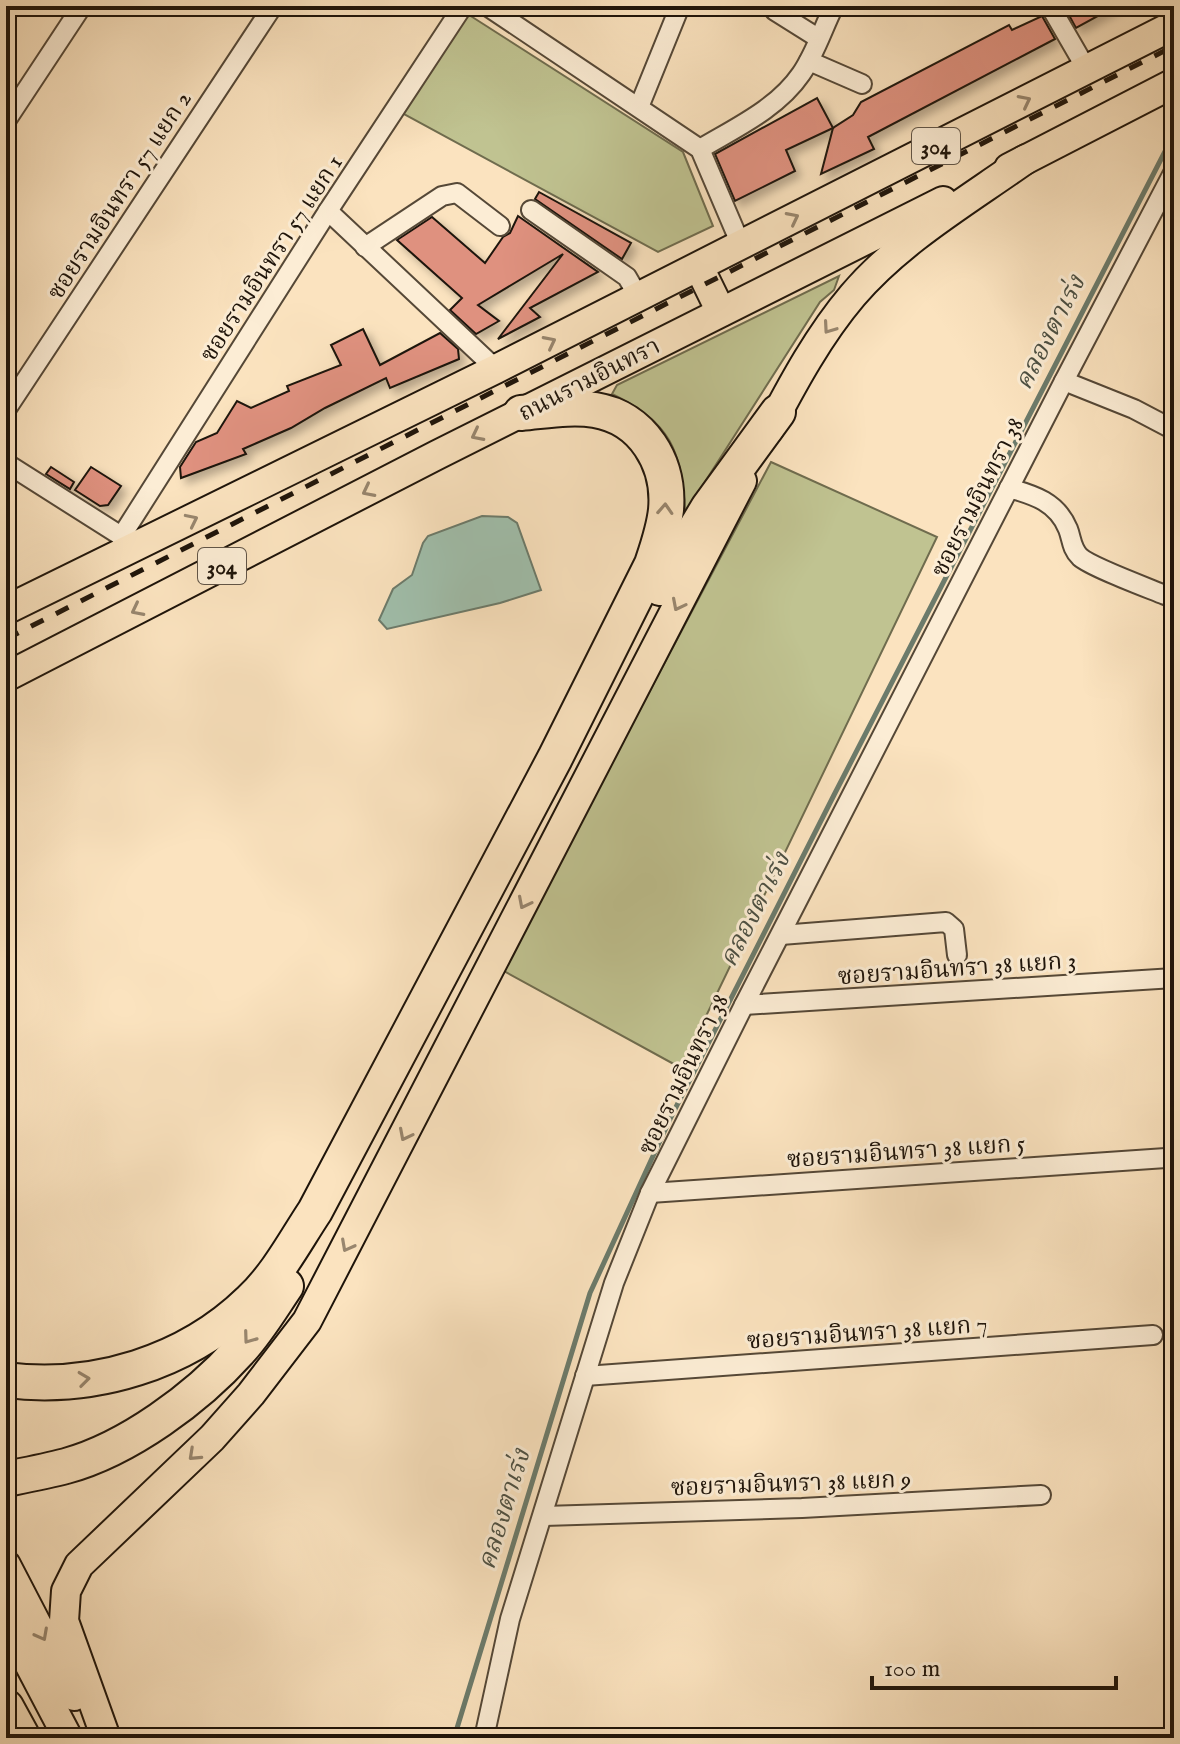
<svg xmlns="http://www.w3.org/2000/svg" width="1180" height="1744" viewBox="0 0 1180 1744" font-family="'IM FELL English','Noto Serif Thai',serif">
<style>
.green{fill:#c0c391;stroke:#6f6c4e;stroke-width:2}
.water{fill:#a0bfac;stroke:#6c7b6b;stroke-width:2}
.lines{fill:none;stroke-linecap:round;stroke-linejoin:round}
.stream{stroke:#6c7b6b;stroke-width:5}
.building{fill:#df917f;stroke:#1e140a;stroke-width:2;filter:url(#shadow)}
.street-casing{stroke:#554837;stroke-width:22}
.primary-casing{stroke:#1e140a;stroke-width:32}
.highway-casing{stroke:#1e140a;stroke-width:38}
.street{stroke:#fcedd5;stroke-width:18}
.primary{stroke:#fbe3bf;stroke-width:28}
.highway{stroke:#fbe3bf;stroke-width:34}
.rail{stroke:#1e140a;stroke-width:5;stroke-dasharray:14 14;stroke-linecap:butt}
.oneway{stroke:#98866e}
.labels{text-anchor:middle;stroke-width:6;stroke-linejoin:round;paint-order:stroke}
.shield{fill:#fcedd5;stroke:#615547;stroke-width:2}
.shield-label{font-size:22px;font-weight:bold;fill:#1e140a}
.street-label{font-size:24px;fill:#1e140a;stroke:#fcedd5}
.water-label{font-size:26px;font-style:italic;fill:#4c5043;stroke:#fcedd5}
</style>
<defs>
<filter id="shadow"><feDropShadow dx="5.5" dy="5.5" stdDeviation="4" flood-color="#0004"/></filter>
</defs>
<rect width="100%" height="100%" fill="#fbe3bf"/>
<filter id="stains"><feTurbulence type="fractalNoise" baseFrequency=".0025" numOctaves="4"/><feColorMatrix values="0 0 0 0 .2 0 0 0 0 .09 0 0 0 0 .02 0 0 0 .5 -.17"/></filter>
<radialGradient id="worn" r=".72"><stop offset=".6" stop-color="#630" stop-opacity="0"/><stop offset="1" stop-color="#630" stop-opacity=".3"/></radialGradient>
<!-- green -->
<g class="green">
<polygon points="466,13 683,152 713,226 658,252 400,112"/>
<path d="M839,276l-5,14 -14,12 -135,211c-2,-62 -16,-92 -73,-119l5,-9z"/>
<polygon points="771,462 937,537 681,1068 502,970"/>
</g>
<!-- water -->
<polygon class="water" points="482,516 508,517 517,523 541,590 500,603 387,629 379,620 393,589 412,575 423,543 428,536"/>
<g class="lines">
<!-- stream -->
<polyline class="stream" points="454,1738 590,1293 671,1117 834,795 1174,134"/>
</g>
<!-- building -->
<g class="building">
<polygon points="1064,6 1116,6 1076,28"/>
<polygon points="1042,16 1055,39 868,137 874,149 821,174 833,128 853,115 861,102 1009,25 1012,30"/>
<polygon points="817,98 833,128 786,150 795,171 735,201 715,154"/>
<polygon points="539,192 631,243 622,259 535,199"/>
<polygon points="518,216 598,272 530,308 540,317 498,339 563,254 478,305 499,321 476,334 450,310 462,298 397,240 432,217 485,263 503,237 510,233"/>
<polygon points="363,329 380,365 440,333 458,349 459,359 390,388 386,378 325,408 291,428 243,449 246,454 181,478 180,467 196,442 217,433 237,401 251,408 289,391 287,386 341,365 331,345"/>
<polygon points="51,467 74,482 70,489 46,474"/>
<polygon points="91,467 121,486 108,505 100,506 75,490"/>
</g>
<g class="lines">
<defs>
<g id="street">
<polyline points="487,6 700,149 741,245"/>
<polyline points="1050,6 1087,70"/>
<polyline points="775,11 818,38"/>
<polyline points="809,61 862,84"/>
<polyline points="639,107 680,6"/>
<polyline points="6,121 82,6"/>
<path d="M700,149c35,-21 77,-40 101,-75 14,-20 22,-46 33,-68"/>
<polyline points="531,210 627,277 638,296"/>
<polyline points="328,211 496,369"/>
<polyline points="365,247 442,196 457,193 500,226"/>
<polyline points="1064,381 1134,409 1174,430"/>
<polyline points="6,410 273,6"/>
<polyline points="6,463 129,541"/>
<path d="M1009,488c25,7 48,14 59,41 4,10 3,19 12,28 11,10 68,31 85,38"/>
<polyline points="121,537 328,211 463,6"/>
<polyline points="781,935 946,922 954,929 957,955"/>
<polyline points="744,1005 1174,978"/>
<polyline points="650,1193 1166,1158"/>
<polyline points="585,1376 1153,1335"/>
<polyline points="544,1516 802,1508 1041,1495"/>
<polyline points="484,1738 510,1619 614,1283 650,1193 744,1005 1064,381 1174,171"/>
</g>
<g id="primary">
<polyline points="1009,168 1174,83"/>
<polyline points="699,267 721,312"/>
<path d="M769,429c24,-46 50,-94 84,-134 47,-55 114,-94 173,-136"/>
<polyline points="6,610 496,369 1174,25"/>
<polyline points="6,677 437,455 943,201"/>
<polyline points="6,1565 74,1696"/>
<polyline points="6,1620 68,1738"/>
<polyline points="106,1738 64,1621 66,1591 79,1565 212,1438 251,1394 307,1321 742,481"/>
</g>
<g id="highway">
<polyline points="660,588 708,508 778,412"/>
<path d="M6,1380c88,11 180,-17 244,-79 27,-25 45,-60 65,-90l240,-453 97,-194c6,-18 12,-35 14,-54 4,-47 -23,-92 -71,-100 -24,-4 -50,1 -74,3"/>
<path d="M6,1479c20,-4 41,-8 60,-13 62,-17 131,-68 173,-115 18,-19 32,-43 47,-65"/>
<polyline points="6,1707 23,1738"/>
</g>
</defs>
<!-- street casing -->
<use href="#street" class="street-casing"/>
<!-- primary casing -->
<use href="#primary" class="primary-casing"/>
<!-- highway casing -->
<use href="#highway" class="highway-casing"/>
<!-- street -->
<use href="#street" class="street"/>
<!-- primary -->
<use href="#primary" class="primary"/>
<!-- highway -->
<use href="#highway" class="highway"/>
<!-- rail -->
<polyline class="rail" points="6,639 1174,46"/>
</g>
<!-- one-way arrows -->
<defs><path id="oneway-chevron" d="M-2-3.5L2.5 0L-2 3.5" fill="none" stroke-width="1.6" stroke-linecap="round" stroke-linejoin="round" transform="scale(2)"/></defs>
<g class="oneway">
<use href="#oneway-chevron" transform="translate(1025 101) rotate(-27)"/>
<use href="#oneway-chevron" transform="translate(793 218) rotate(-27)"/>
<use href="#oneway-chevron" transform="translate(829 328) rotate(125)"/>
<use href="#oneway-chevron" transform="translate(550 342) rotate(-27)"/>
<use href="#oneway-chevron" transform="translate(477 435) rotate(153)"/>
<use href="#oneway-chevron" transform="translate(368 491) rotate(153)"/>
<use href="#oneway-chevron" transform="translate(665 509) rotate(-87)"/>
<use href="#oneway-chevron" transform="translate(192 520) rotate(-26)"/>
<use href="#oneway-chevron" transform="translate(678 605) rotate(117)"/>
<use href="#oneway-chevron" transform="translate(137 610) rotate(153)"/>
<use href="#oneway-chevron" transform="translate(524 903) rotate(117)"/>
<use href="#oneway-chevron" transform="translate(405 1135) rotate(117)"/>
<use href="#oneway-chevron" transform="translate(347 1246) rotate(118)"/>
<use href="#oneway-chevron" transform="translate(249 1338) rotate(126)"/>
<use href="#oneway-chevron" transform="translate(84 1379) rotate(-7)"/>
<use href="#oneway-chevron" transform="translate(194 1455) rotate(137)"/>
<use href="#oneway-chevron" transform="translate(42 1635) rotate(62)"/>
</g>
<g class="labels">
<!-- shield labels -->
<g class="shield">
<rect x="912" y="128" width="48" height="36" rx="6"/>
<rect x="198" y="548" width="48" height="36" rx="6"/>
</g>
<g class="shield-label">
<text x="936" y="154">304</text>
<text x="222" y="574">304</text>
</g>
<!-- street labels -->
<g class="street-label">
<text transform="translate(119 195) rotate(-57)" y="8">ซอยรามอินทรา 57 แยก 2</text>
<text transform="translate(271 258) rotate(-57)" y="8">ซอยรามอินทรา 57 แยก 1</text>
<text transform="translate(589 379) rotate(-27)" y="8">ถนนรามอินทรา</text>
<text transform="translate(977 497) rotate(-63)" y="8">ซอยรามอินทรา 38</text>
<text transform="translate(957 968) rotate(-4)" y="8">ซอยรามอินทรา 38 แยก 3</text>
<text transform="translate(683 1074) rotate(-64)" y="8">ซอยรามอินทรา 38</text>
<text transform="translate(906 1151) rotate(-4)" y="8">ซอยรามอินทรา 38 แยก 5</text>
<text transform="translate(867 1332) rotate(-4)" y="8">ซอยรามอินทรา 38 แยก 7</text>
<text transform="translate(791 1483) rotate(-2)" y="8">ซอยรามอินทรา 38 แยก 9</text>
</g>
<!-- water labels -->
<g class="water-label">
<text transform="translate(1049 332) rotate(-63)" y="9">คลองตาเร่ง</text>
<text transform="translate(754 909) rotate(-63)" y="9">คลองตาเร่ง</text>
<text transform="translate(503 1509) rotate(-73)" y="9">คลองตาเร่ง</text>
</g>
</g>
<!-- margin -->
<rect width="1180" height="1744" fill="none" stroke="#fbe3bf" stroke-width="32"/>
<rect x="8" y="8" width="1164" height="1728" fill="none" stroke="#1e140a" stroke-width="4"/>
<rect x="16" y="16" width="1148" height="1712" fill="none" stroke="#1e140a" stroke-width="2"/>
<!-- scale -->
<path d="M872 1676v12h244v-12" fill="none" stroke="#1e140a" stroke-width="4"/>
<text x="884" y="1676" font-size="24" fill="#1e140a" stroke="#fcedd5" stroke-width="6" paint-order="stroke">100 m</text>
<rect width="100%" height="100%" filter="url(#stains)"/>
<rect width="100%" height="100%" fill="url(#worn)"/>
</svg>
